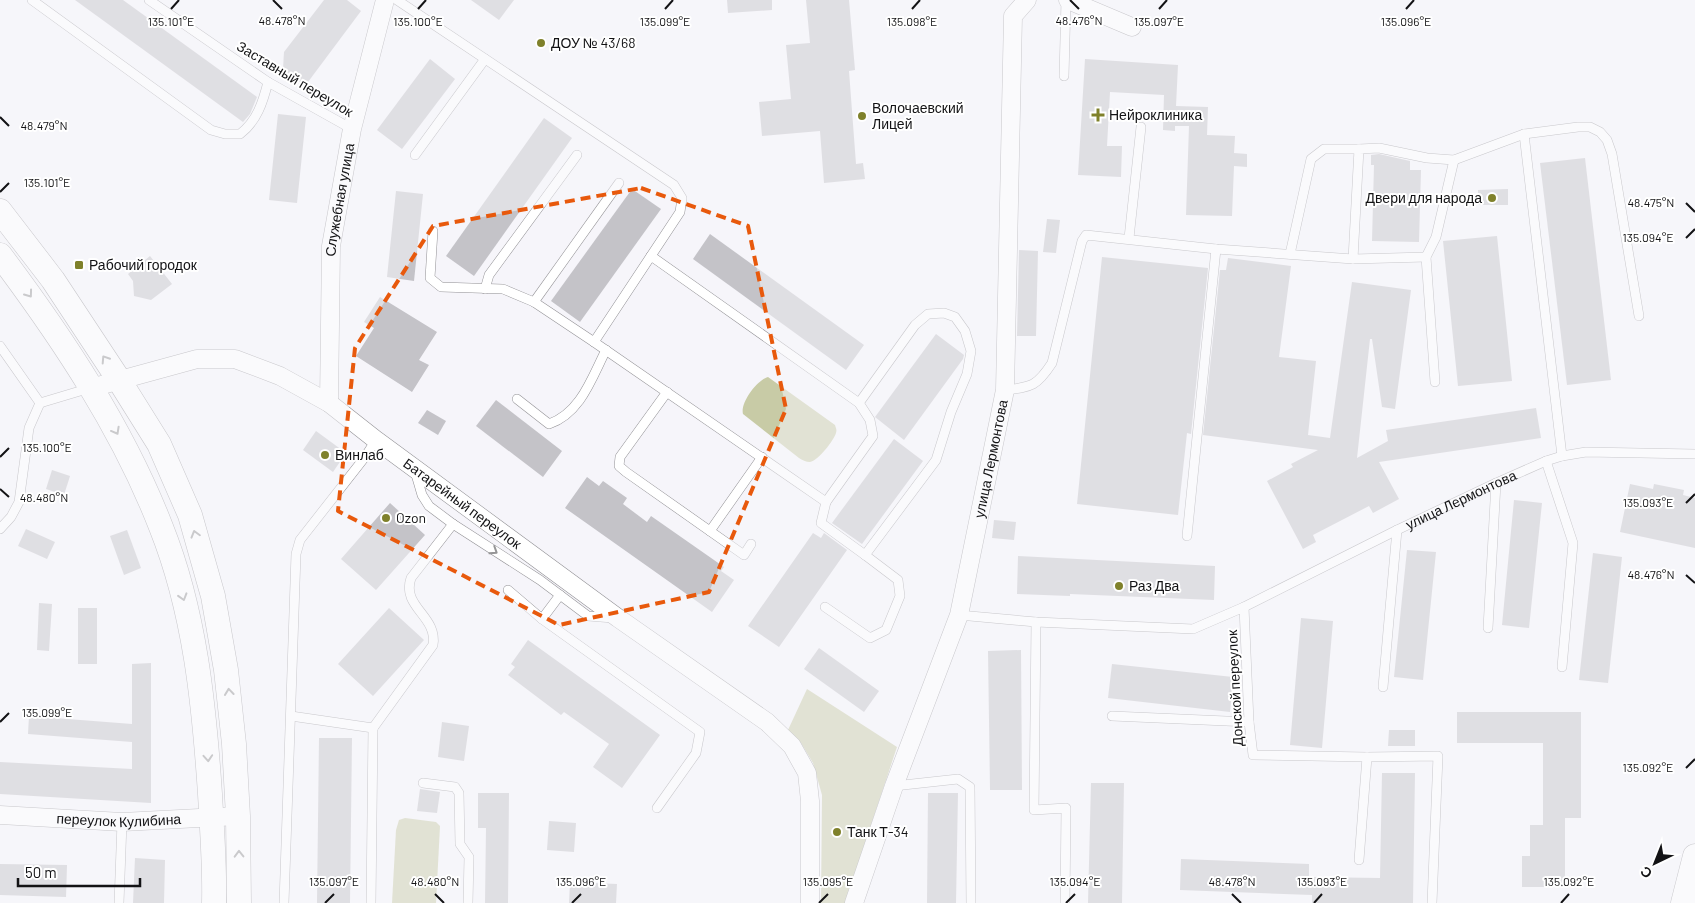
<svg xmlns="http://www.w3.org/2000/svg" width="1695" height="903" viewBox="0 0 1695 903" font-family="Barlow,sans-serif">
<style>
.green{fill:#c8cba6}
.building{fill:#c4c3c8}
.lines{fill:none;stroke-linecap:round;stroke-linejoin:round}
.lane-casing{stroke:#929195;stroke-width:10}
.street-casing{stroke:#929195;stroke-width:19}
.secondary-casing{stroke:#929195;stroke-width:25}
.lane{stroke:#fff;stroke-width:9}
.street{stroke:#fff;stroke-width:18}
.secondary{stroke:#fff;stroke-width:24}
.oneway{stroke:#959596}
.marked{fill:none;stroke:#e8590c;stroke-width:4;stroke-dasharray:10 6;stroke-linejoin:round}
.ticks{fill:none;stroke:#131315;stroke-width:2}
.poi-dot{fill:#7f812b;stroke:#fff;stroke-width:2}
.labels{text-anchor:middle;stroke-width:4;stroke-linejoin:round;paint-order:stroke}
.poi-label{font-size:14px;fill:#131315;stroke:#fff;text-anchor:start}
.street-label{font-size:14px;fill:#131315;stroke:#fff}
.ticks-label{font-size:12px;text-anchor:middle;fill:#131315;stroke:#fff;stroke-width:4;stroke-linejoin:round;paint-order:stroke}
</style>
<rect width="100%" height="100%" fill="#f6f5fa"/>
<!-- green -->
<g class="green">
<path d="M768,377l67,48c1,4 2,4 1,8 -2,7 -18,28 -26,29 -4,0 -8,-2 -11,-4l-56,-44c-3,-11 14,-34 25,-37z"/>
<polygon points="807,689 897,747 845,903 821,903 822,795 813,763 801,743 788,730"/>
<polygon points="405,818 436,822 440,826 436,903 392,903 396,830 399,820"/>
</g>
<!-- building -->
<g class="building">
<polygon points="75,0 123,0 257,97 250,114 243,122"/>
<polygon points="324,0 347,0 361,11 305,86 283,69 284,52"/>
<polygon points="471,0 514,0 499,20"/>
<polygon points="727,0 772,0 772,10 728,13"/>
<polygon points="806,0 849,0 855,70 849,71 856,164 863,163 865,179 824,183 820,131 762,136 759,102 791,99 786,45 810,43"/>
<polygon points="430,59 455,79 402,149 377,130"/>
<polygon points="1085,59 1178,65 1176,106 1208,107 1207,135 1235,136 1234,153 1247,154 1247,167 1234,166 1232,216 1186,215 1189,126 1175,126 1175,131 1163,130 1164,95 1110,92 1107,146 1122,146 1121,177 1078,175"/>
<polygon points="278,114 306,117 297,203 269,200"/>
<polygon points="544,118 572,138 474,276 446,256"/>
<polygon points="1379,154 1410,161 1410,170 1421,170 1419,242 1372,241 1374,165 1371,165 1371,155"/>
<polygon points="1585,158 1611,380 1567,385 1540,163"/>
<polygon points="632,189 661,209 580,322 551,301"/>
<polygon points="1508,189 1508,205 1478,205 1478,190"/>
<polygon points="396,191 423,194 414,281 387,277"/>
<polygon points="1047,219 1060,220 1056,253 1043,252"/>
<polygon points="710,234 864,345 846,370 693,259"/>
<polygon points="1497,236 1512,381 1458,386 1443,241"/>
<polygon points="1019,250 1038,251 1036,336 1017,336"/>
<polygon points="150,256 172,284 151,300 134,296 133,281 128,274"/>
<polygon points="1102,257 1208,268 1191,434 1187,433 1178,515 1077,504"/>
<polygon points="1228,258 1291,266 1279,357 1316,361 1308,435 1330,438 1352,282 1411,290 1395,409 1382,407 1372,339 1370,339 1357,458 1388,441 1386,430 1536,408 1541,438 1379,462 1399,499 1373,513 1369,506 1313,535 1316,542 1303,549 1267,481 1293,467 1291,464 1318,450 1203,435 1220,270 1226,270"/>
<polygon points="380,297 437,332 419,360 429,365 412,392 356,356 374,328 364,322"/>
<polygon points="936,334 964,355 963,359 904,440 875,417"/>
<polygon points="496,400 562,451 543,477 476,426"/>
<polygon points="427,410 446,421 438,435 418,423"/>
<polygon points="316,431 346,453 333,472 303,450"/>
<polygon points="894,439 923,461 862,544 832,523"/>
<polygon points="52,470 70,476 64,495 46,489"/>
<polygon points="587,477 599,486 603,481 627,498 623,504 647,522 651,516 724,567 721,571 734,580 712,612 565,508"/>
<polygon points="1630,484 1653,489 1654,484 1684,490 1683,495 1695,498 1695,548 1620,532"/>
<polygon points="1514,500 1542,503 1529,628 1502,625"/>
<polygon points="390,503 425,535 376,590 341,559"/>
<polygon points="994,520 1016,522 1014,540 992,538"/>
<polygon points="26,529 55,542 47,559 18,546"/>
<polygon points="127,530 141,568 124,575 110,536"/>
<polygon points="813,533 821,538 824,533 847,550 779,647 748,626"/>
<polygon points="1407,550 1436,552 1423,680 1394,677"/>
<polygon points="1593,553 1622,557 1608,683 1579,680"/>
<polygon points="1018,556 1215,566 1214,600 1070,594 1070,596 1017,594"/>
<polygon points="39,603 52,604 49,651 37,650"/>
<rect x="78" y="608" width="19" height="56"/>
<polygon points="389,608 424,640 373,696 338,664"/>
<polygon points="1301,618 1333,621 1322,748 1290,745"/>
<polygon points="528,640 660,735 622,788 593,767 609,744 564,712 561,715 508,675 515,667 511,664"/>
<polygon points="819,648 879,691 864,712 804,669"/>
<polygon points="1021,650 1022,790 990,790 988,651"/>
<polygon points="151,663 151,803 0,794 0,762 132,769 132,742 28,734 29,716 132,724 132,664"/>
<polygon points="1112,664 1233,677 1230,712 1108,698"/>
<polygon points="1457,712 1581,712 1581,818 1565,818 1565,887 1522,887 1522,856 1530,856 1530,825 1543,825 1543,743 1457,743"/>
<polygon points="442,722 469,726 464,761 438,757"/>
<polygon points="1389,730 1415,730 1415,746 1388,746"/>
<polygon points="319,738 352,738 350,903 317,903"/>
<polygon points="1382,773 1415,773 1413,903 1312,903 1312,895 1180,890 1181,859 1309,864 1309,877 1380,878"/>
<polygon points="1091,783 1124,783 1122,903 1088,903"/>
<polygon points="420,789 440,792 437,813 417,811"/>
<polygon points="478,793 509,793 508,903 485,903 486,828 478,828"/>
<polygon points="928,793 958,793 956,903 927,903"/>
<polygon points="549,821 576,823 574,852 547,850"/>
<polygon points="135,858 165,860 164,903 133,903"/>
<polygon points="0,864 67,865 66,897 0,895"/>
<polygon points="570,882 617,884 616,903 569,903"/>
</g>
<g class="lines">
<defs>
<g id="lane">
<path d="M32,0l179,130 14,4h15c17,-13 23,-32 28,-52"/>
<polyline points="149,0 268,82 352,129"/>
<polyline points="397,0 674,185 682,198 680,212 594,342"/>
<polyline points="1064,76 1066,0"/>
<polyline points="1524,134 1562,456"/>
<polyline points="415,155 485,59"/>
<polyline points="433,231 430,278 441,287 503,289 534,302 594,342 826,502 873,436 870,420 859,403 651,256"/>
<polyline points="1129,238 1141,127"/>
<polyline points="1290,254 1311,159 1324,149 1359,149"/>
<polyline points="1353,259 1359,149 1379,148 1427,158 1454,160 1524,134 1578,127 1590,127 1600,132 1607,140 1612,154 1639,316"/>
<polyline points="485,289 489,275 577,155"/>
<polyline points="534,302 619,183"/>
<polyline points="0,346 40,403"/>
<polyline points="1435,382 1426,257 1436,237 1454,160"/>
<path d="M1005,390c27,-3 32,-4 47,-27l30,-122 4,-6 130,14 137,10 73,-2"/>
<polyline points="667,392 620,457 619,466 626,472 744,555 751,544"/>
<path d="M517,399l32,25c32,-11 43,-47 57,-74"/>
<polyline points="40,403 90,388"/>
<polyline points="1546,461 1573,543 1562,667"/>
<polyline points="415,471 422,495 429,506 453,524 540,580 588,616 613,618"/>
<polyline points="826,502 821,523 865,555 936,460 951,412 967,374 971,351 965,331 955,317 944,313 928,314 915,325 859,403"/>
<polyline points="0,529 11,517 19,502 29,428 40,403"/>
<polyline points="710,531 762,457"/>
<polyline points="1187,536 1216,249"/>
<polyline points="508,590 542,619 560,595"/>
<polyline points="825,607 870,638 886,630 900,596 898,580 865,555"/>
<path id="s1" d="M1244,607l153,-77 99,-47 50,-22 16,-5 24,-4 109,2"/>
<polyline points="959,615 1036,622 1193,629 1244,607 1249,722 1253,755 1367,757 1438,756 1432,903"/>
<polyline points="542,619 700,732 696,753 657,808"/>
<polyline points="1036,622 1034,810 1066,808 1065,903"/>
<polyline points="1488,628 1496,483"/>
<polyline points="1383,687 1397,530"/>
<path d="M291,716l82,12 60,-83c5,-29 -32,-38 -22,-67l42,-54"/>
<polyline points="1112,716 1249,722"/>
<polyline points="423,783 455,787 459,793 460,844 469,857 468,903"/>
<polyline points="894,786 958,779 970,787 971,903"/>
<polyline points="1359,860 1367,757"/>
<polyline points="119,903 122,822"/>
<polyline points="284,903 296,554 300,540 365,457 376,440"/>
<polyline points="371,903 373,728"/>
</g>
<g id="street">
<polyline points="1068,0 1132,27"/>
<path id="s2" d="M91,388l106,-29h38l45,17 49,27 47,37 242,178 149,104 25,24 15,27 3,28v102"/>
<path id="s3" d="M329,403l2,-157 21,-117 33,-129"/>
<path id="s4" d="M0,815l122,7 116,-6"/>
<path id="s5" d="M854,903l40,-117 65,-171 46,-225 8,-374 14,-16"/>
</g>
<g id="secondary">
<polyline points="0,211 53,280 119,380 159,444 190,515 213,596 226,670 234,744 238,816 239,903"/>
<path d="M0,255c63,84 123,174 161,272 34,85 43,177 49,267 2,36 5,73 4,109"/>
<polyline points="1683,903 1695,856"/>
</g>
</defs>
<!-- lane casing -->
<use href="#lane" class="lane-casing"/>
<!-- street casing -->
<use href="#street" class="street-casing"/>
<!-- secondary casing -->
<use href="#secondary" class="secondary-casing"/>
<!-- lane -->
<use href="#lane" class="lane"/>
<!-- street -->
<use href="#street" class="street"/>
<!-- secondary -->
<use href="#secondary" class="secondary"/>
</g>
<!-- one-way arrows -->
<defs><path id="oneway-chevron" d="M-2-3.5L2.5 0L-2 3.5" fill="none" stroke-width="1.6" stroke-linecap="round" stroke-linejoin="round" transform="scale(1.25)"/></defs>
<g class="oneway">
<use href="#oneway-chevron" transform="translate(29 294) rotate(54)"/>
<use href="#oneway-chevron" transform="translate(105 359) rotate(-123)"/>
<use href="#oneway-chevron" transform="translate(116 431) rotate(61)"/>
<use href="#oneway-chevron" transform="translate(195 534) rotate(-106)"/>
<use href="#oneway-chevron" transform="translate(494 551) rotate(33)"/>
<use href="#oneway-chevron" transform="translate(183 597) rotate(73)"/>
<use href="#oneway-chevron" transform="translate(229 692) rotate(-96)"/>
<use href="#oneway-chevron" transform="translate(208 758) rotate(86)"/>
<use href="#oneway-chevron" transform="translate(239 854) rotate(-91)"/>
</g>
<!-- marked area -->
<path d="M0 0H1695V903H0ZM641,188l107,38 38,183 -77,183 -150,33 -221,-114 17,-163 78,-122z" fill="#f6f5fa" fill-opacity=".55" fill-rule="evenodd"/>
<path class="marked" d="M641,188l107,38 38,183 -77,183 -150,33 -221,-114 17,-163 78,-122z"/>
<!-- ticks -->
<path class="ticks" d="M273,0l9,9M1070,0l9,9M171,9l8,-9M418,9l8,-9M665,9l8,-9M912,9l8,-9M1159,9l8,-9M1406,9l8,-9M0,117l9,9M0,192l9,-9M1686,203l9,9M1686,238l9,-9M0,457l9,-9M0,489l9,8M1686,503l9,-9M1686,575l9,8M0,722l9,-9M1686,768l9,-9M435,894l9,9M1232,894l9,9M325,903l9,-9M572,903l9,-9M819,903l9,-9M1066,903l9,-9M1314,903l8,-9M1561,903l8,-9"/>
<!-- markers -->
<g class="poi-dot">
<circle cx="541" cy="43" r="5"/>
<path d="M1095.5 107.5h5v5h5v5h-5v5h-5v-5h-5v-5h5z"/>
<circle cx="862" cy="116" r="5"/>
<circle cx="1492" cy="198" r="5"/>
<rect x="74" y="260" width="10" height="10" rx="2.5"/>
<circle cx="325" cy="455" r="5"/>
<circle cx="386" cy="518" r="5"/>
<circle cx="1119" cy="586" r="5"/>
<circle cx="837" cy="832" r="5"/>
</g>
<g class="labels">
<!-- poi labels -->
<g class="poi-label">
<text x="551" y="48">ДОУ № 43/68</text>
<text x="872" y="113">Волочаевский<tspan x="872" dy="16">Лицей</tspan></text>
<text x="1109" y="120">Нейроклиника</text>
<text x="1482" y="203" text-anchor="end">Двери для народа</text>
<text x="89" y="270">Рабочий городок</text>
<text x="335" y="460">Винлаб</text>
<text x="396" y="523">Ozon</text>
<text x="1129" y="591">Раз Два</text>
<text x="847" y="837">Танк Т-34</text>
</g>
<!-- street labels -->
<g class="street-label">
<text transform="translate(295 79) rotate(31)" y="5">Заставный переулок</text>
<text dy="5" stroke="none"><textPath href="#s3" startOffset="204">Служебная улица</textPath></text>
<text dy="5" stroke="none"><textPath href="#s5" startOffset="466">улица Лермонтова</textPath></text>
<text dy="5" stroke="none"><textPath href="#s1" startOffset="242">улица Лермонтова</textPath></text>
<text dy="5" stroke="none"><textPath href="#s2" startOffset="419">Батарейный переулок</textPath></text>
<text transform="translate(1235 688) rotate(-93)" y="5">Донской переулок</text>
<text dy="5" stroke="none"><textPath href="#s4" startOffset="119">переулок Кулибина</textPath></text>
</g>
</g>
<g class="ticks-label">
<text x="282" y="25">48.478°N</text>
<text x="1079" y="25">48.476°N</text>
<text x="1406" y="26">135.096°E</text>
<text x="171" y="26">135.101°E</text>
<text x="418" y="26">135.100°E</text>
<text x="665" y="26">135.099°E</text>
<text x="912" y="26">135.098°E</text>
<text x="1159" y="26">135.097°E</text>
<text x="44" y="130">48.479°N</text>
<text x="47" y="187">135.101°E</text>
<text x="1651" y="207">48.475°N</text>
<text x="1648" y="242">135.094°E</text>
<text x="47" y="452">135.100°E</text>
<text x="44" y="502">48.480°N</text>
<text x="1648" y="507">135.093°E</text>
<text x="1651" y="579">48.476°N</text>
<text x="47" y="717">135.099°E</text>
<text x="1648" y="772">135.092°E</text>
<text x="334" y="886">135.097°E</text>
<text x="581" y="886">135.096°E</text>
<text x="828" y="886">135.095°E</text>
<text x="1075" y="886">135.094°E</text>
<text x="1322" y="886">135.093°E</text>
<text x="1569" y="886">135.092°E</text>
<text x="435" y="886">48.480°N</text>
<text x="1232" y="886">48.478°N</text>
</g>
<!-- north arrow -->
<g transform="translate(1655 863) rotate(223)" stroke="#ffffff" stroke-width="4" paint-order="stroke">
<path d="M0-4L9 19L0 12L-9 19Z" fill="#131315"/>
<text y="-8" font-size="14" font-weight="bold" text-anchor="middle" fill="#131315">С</text>
</g>
<!-- scale -->
<path d="M18 878v8h122v-8" fill="none" stroke="#131315" stroke-width="2.5"/>
<text x="25" y="878" font-size="15" fill="#131315" stroke="#ffffff" stroke-width="4" paint-order="stroke">50 m</text>
</svg>
